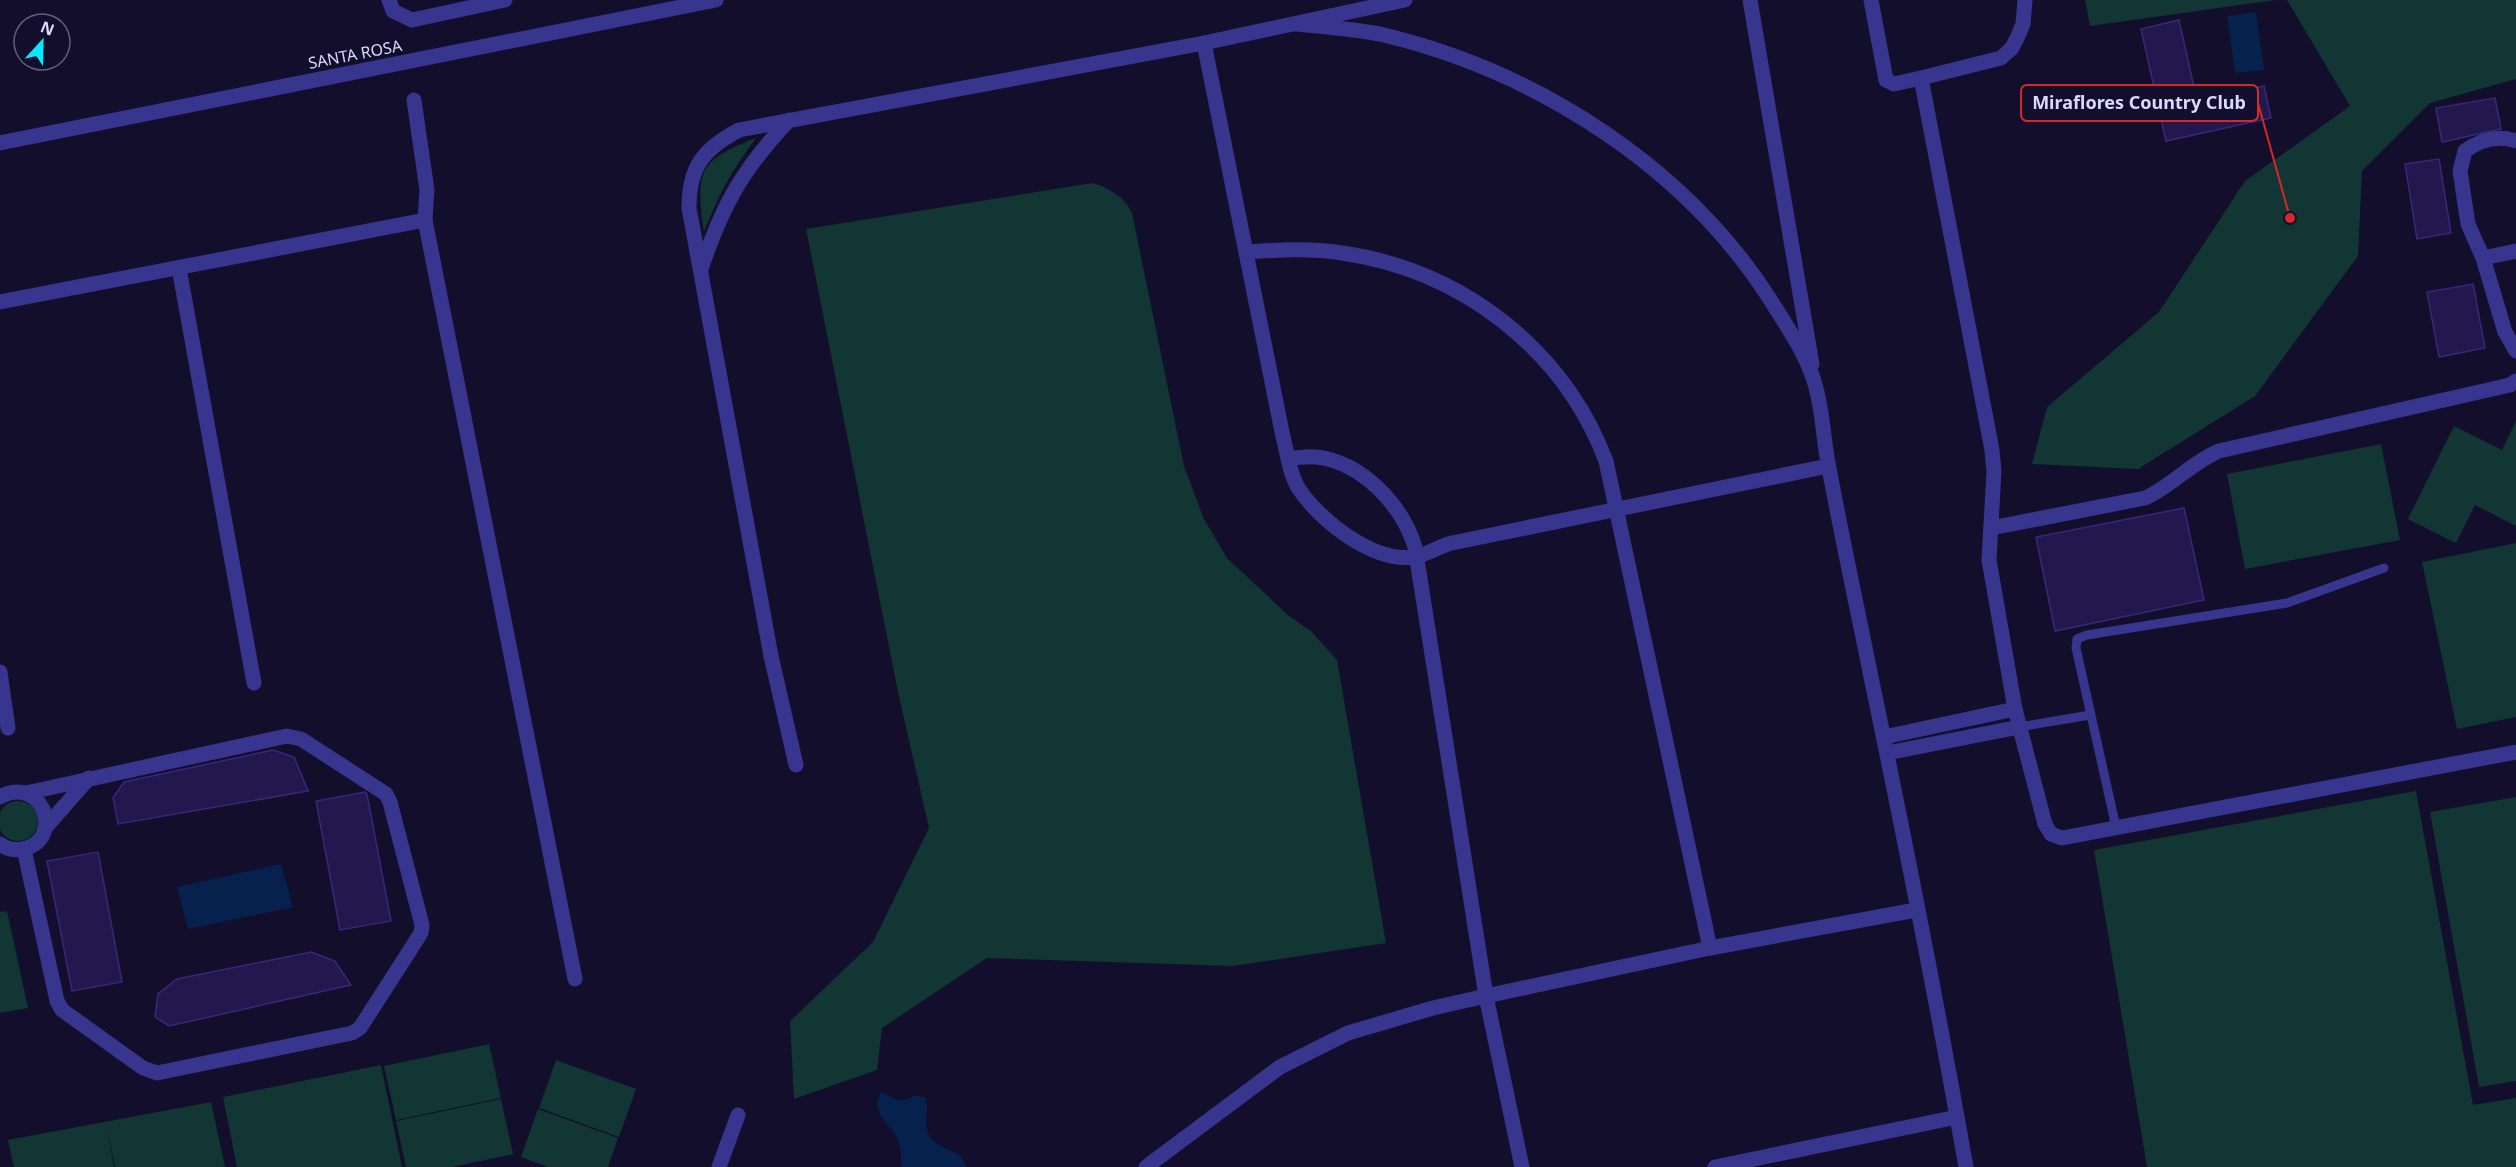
<svg xmlns="http://www.w3.org/2000/svg" width="2516" height="1167" viewBox="0 0 2516 1167" font-family="'Noto Sans',sans-serif">
<style>
.green{fill:#113634}
.water{fill:#06214d}
.building{fill:#22184e;stroke:#37287c;stroke-width:1.5}
.lines{fill:none;stroke-linecap:round;stroke-linejoin:round}
.service{stroke:#37358e;stroke-width:9}
.minor{stroke:#37358e;stroke-width:15}
.tertiary{stroke:#37358e;stroke-width:15}
.labels{text-anchor:middle;stroke-width:4.5;stroke-linejoin:round;paint-order:stroke}
.street-label{font-size:16px;fill:#dcd8ff;stroke:#130e2b}
.leader{fill:none;stroke:#d62828;stroke-width:2}
.callout-dot{fill:#d62828;stroke:#130e2b;stroke-width:2}
.callout{fill:#130e2b;stroke:#d62828;stroke-width:2}
.callout-label{font-size:18px;text-anchor:middle;font-weight:bold;fill:#dcd8ff}
</style>
<rect width="100%" height="100%" fill="#130e2b"/>
<!-- green -->
<g class="green">
<polygon points="2085,0 2276,0 2090,26"/>
<polygon points="2287,0 2516,0 2516,79 2430,103 2362,171 2358,256 2255,396 2138,469 2032,464 2047,407 2159,312 2245,181 2350,106"/>
<path d="M756,138c-22,29 -39,59 -52,94 -8,-61 -7,-71 52,-94z"/>
<path d="M1093,183c18,6 30,13 39,30l52,253 20,53 23,39 62,58 22,15 26,29 49,283 -153,23 -246,-8 -105,70 -5,42 -83,29 -4,-78 83,-79 56,-114 -31,-136 -92,-463z"/>
<polygon points="2516,421 2516,526 2475,505 2456,543 2408,519 2454,426 2502,450"/>
<polygon points="2381,444 2400,540 2245,569 2227,474"/>
<polygon points="2516,543 2516,717 2457,729 2422,562"/>
<polygon points="2416,791 2473,1105 2516,1098 2516,1167 2147,1167 2094,850"/>
<polygon points="2516,797 2516,1081 2479,1087 2430,812"/>
<circle cx="18" cy="821" r="20"/>
<polygon points="7,911 28,1008 0,1013 0,912"/>
<polygon points="489,1044 501,1098 396,1120 384,1066"/>
<polygon points="556,1060 636,1089 619,1137 539,1108"/>
<polygon points="381,1065 402,1167 237,1167 223,1097"/>
<polygon points="501,1099 513,1154 452,1167 406,1167 396,1121"/>
<polygon points="211,1102 225,1167 115,1167 107,1128 114,1167 14,1167 8,1140"/>
<polygon points="538,1109 618,1138 608,1167 548,1167 521,1157"/>
</g>
<!-- water -->
<g class="water">
<polygon points="2256,12 2264,70 2235,73 2227,16"/>
<polygon points="281,864 293,907 188,929 177,887"/>
<path d="M881,1092c15,7 20,13 34,3l11,3c3,12 -3,28 4,39 9,14 33,11 36,30h-64c-1,-9 -1,-21 -5,-29 -8,-17 -28,-25 -16,-46z"/>
</g>
<!-- building -->
<g class="building">
<polygon points="2179,20 2197,101 2264,86 2271,118 2166,141 2141,29"/>
<polygon points="2495,98 2501,129 2442,142 2436,108"/>
<polygon points="2439,159 2451,233 2417,239 2405,164"/>
<polygon points="2473,284 2485,348 2439,357 2427,292"/>
<polygon points="2184,508 2204,600 2055,631 2036,537"/>
<polygon points="273,750 294,757 308,791 118,824 113,798 124,782"/>
<polygon points="365,792 367,794 391,921 340,930 316,801"/>
<polygon points="98,852 122,982 72,991 47,861"/>
<polygon points="311,952 335,961 351,985 169,1026 155,1017 158,994 177,979"/>
</g>
<g class="lines">
<!-- service -->
<g class="service">
<polyline points="2019,727 2090,715"/>
<polyline points="2116,827 2076,648 2077,639 2087,635 2287,603 2384,568"/>
</g>
<!-- minor -->
<g class="minor">
<polyline points="389,0 393,11 412,20 505,0"/>
<polyline points="1750,0 1812,364"/>
<polyline points="1871,0 1886,80 1894,84 1921,78 1992,450 1994,471 1989,560 2015,709 2045,824 2051,834 2062,838 2516,752"/>
<path d="M1296,24c29,3 59,5 88,11 154,37 304,133 389,269 15,24 33,50 41,77 9,27 9,59 15,87 13,70 28,139 42,209 34,163 66,326 95,490"/>
<path d="M1204,43l78,389c4,16 8,44 17,57 21,32 75,74 115,68 13,-2 25,-11 38,-14l376,-77"/>
<polyline points="1921,78 2001,58 2012,48 2018,36 2023,24 2025,0"/>
<polyline points="414,100 427,190 425,220 575,979"/>
<path d="M2516,141c-18,-6 -36,-1 -51,10l-5,20 8,53 15,34 22,74 11,19"/>
<path d="M1246,252c32,-2 63,-4 96,1 119,17 221,95 264,208l104,487"/>
<polyline points="2483,258 2516,251"/>
<polyline points="179,268 254,683"/>
<path d="M701,269c22,-65 41,-99 88,-149"/>
<polyline points="0,302 425,220"/>
<path d="M1289,458c9,0 19,-2 28,-1 46,6 85,48 98,90l71,449 36,171"/>
<path d="M1991,528l154,-30c27,-12 47,-36 74,-47l291,-66 6,-4"/>
<polyline points="0,672 8,728"/>
<polyline points="1884,737 2015,709"/>
<polyline points="1887,753 2019,727"/>
<path d="M796,765l-25,-109 -82,-448c0,-41 14,-59 50,-78l465,-87 201,-43"/>
<path d="M0,797c40,-22 65,37 27,51 -10,3 -19,2 -27,-4"/>
<polyline points="45,828 89,778"/>
<polyline points="24,849 57,1001 62,1010 143,1068 157,1073 352,1033 360,1028 421,933 422,925 390,802 386,794 301,739 287,736 26,793"/>
<polyline points="719,1167 738,1115"/>
<polyline points="1146,1167 1280,1067 1348,1033 1433,1008 1486,996 1710,948 1916,910"/>
<polyline points="1715,1167 1957,1117"/>
</g>
<!-- tertiary -->
<polyline class="tertiary" points="0,143 716,0"/>
</g>
<g class="labels">
<!-- street labels -->
<g class="street-label">
<text transform="translate(355 54) rotate(-11)" y="6">SANTA ROSA</text>
</g>
</g>
<!-- callouts -->
<path class="leader" d="M2290 218L2258 103"/>
<circle class="callout-dot" cx="2290" cy="218" r="6"/>
<rect class="callout" x="2021" y="85" width="237" height="36" rx="6"/>
<g class="callout-label">
<text x="2139" y="109">Miraflores Country Club</text>
</g>
<!-- north arrow -->
<g transform="translate(42 42) rotate(22)"><circle r="28" fill="#130e2b" stroke="#635f80" stroke-width="1.5"/>
<path d="M0-4.5L10 22L0 15L-10 22Z" fill="#04ebff"/>
<text y="-9" font-size="16" font-weight="bold" text-anchor="middle" fill="#dcd8ff">N</text>
</g>
</svg>
